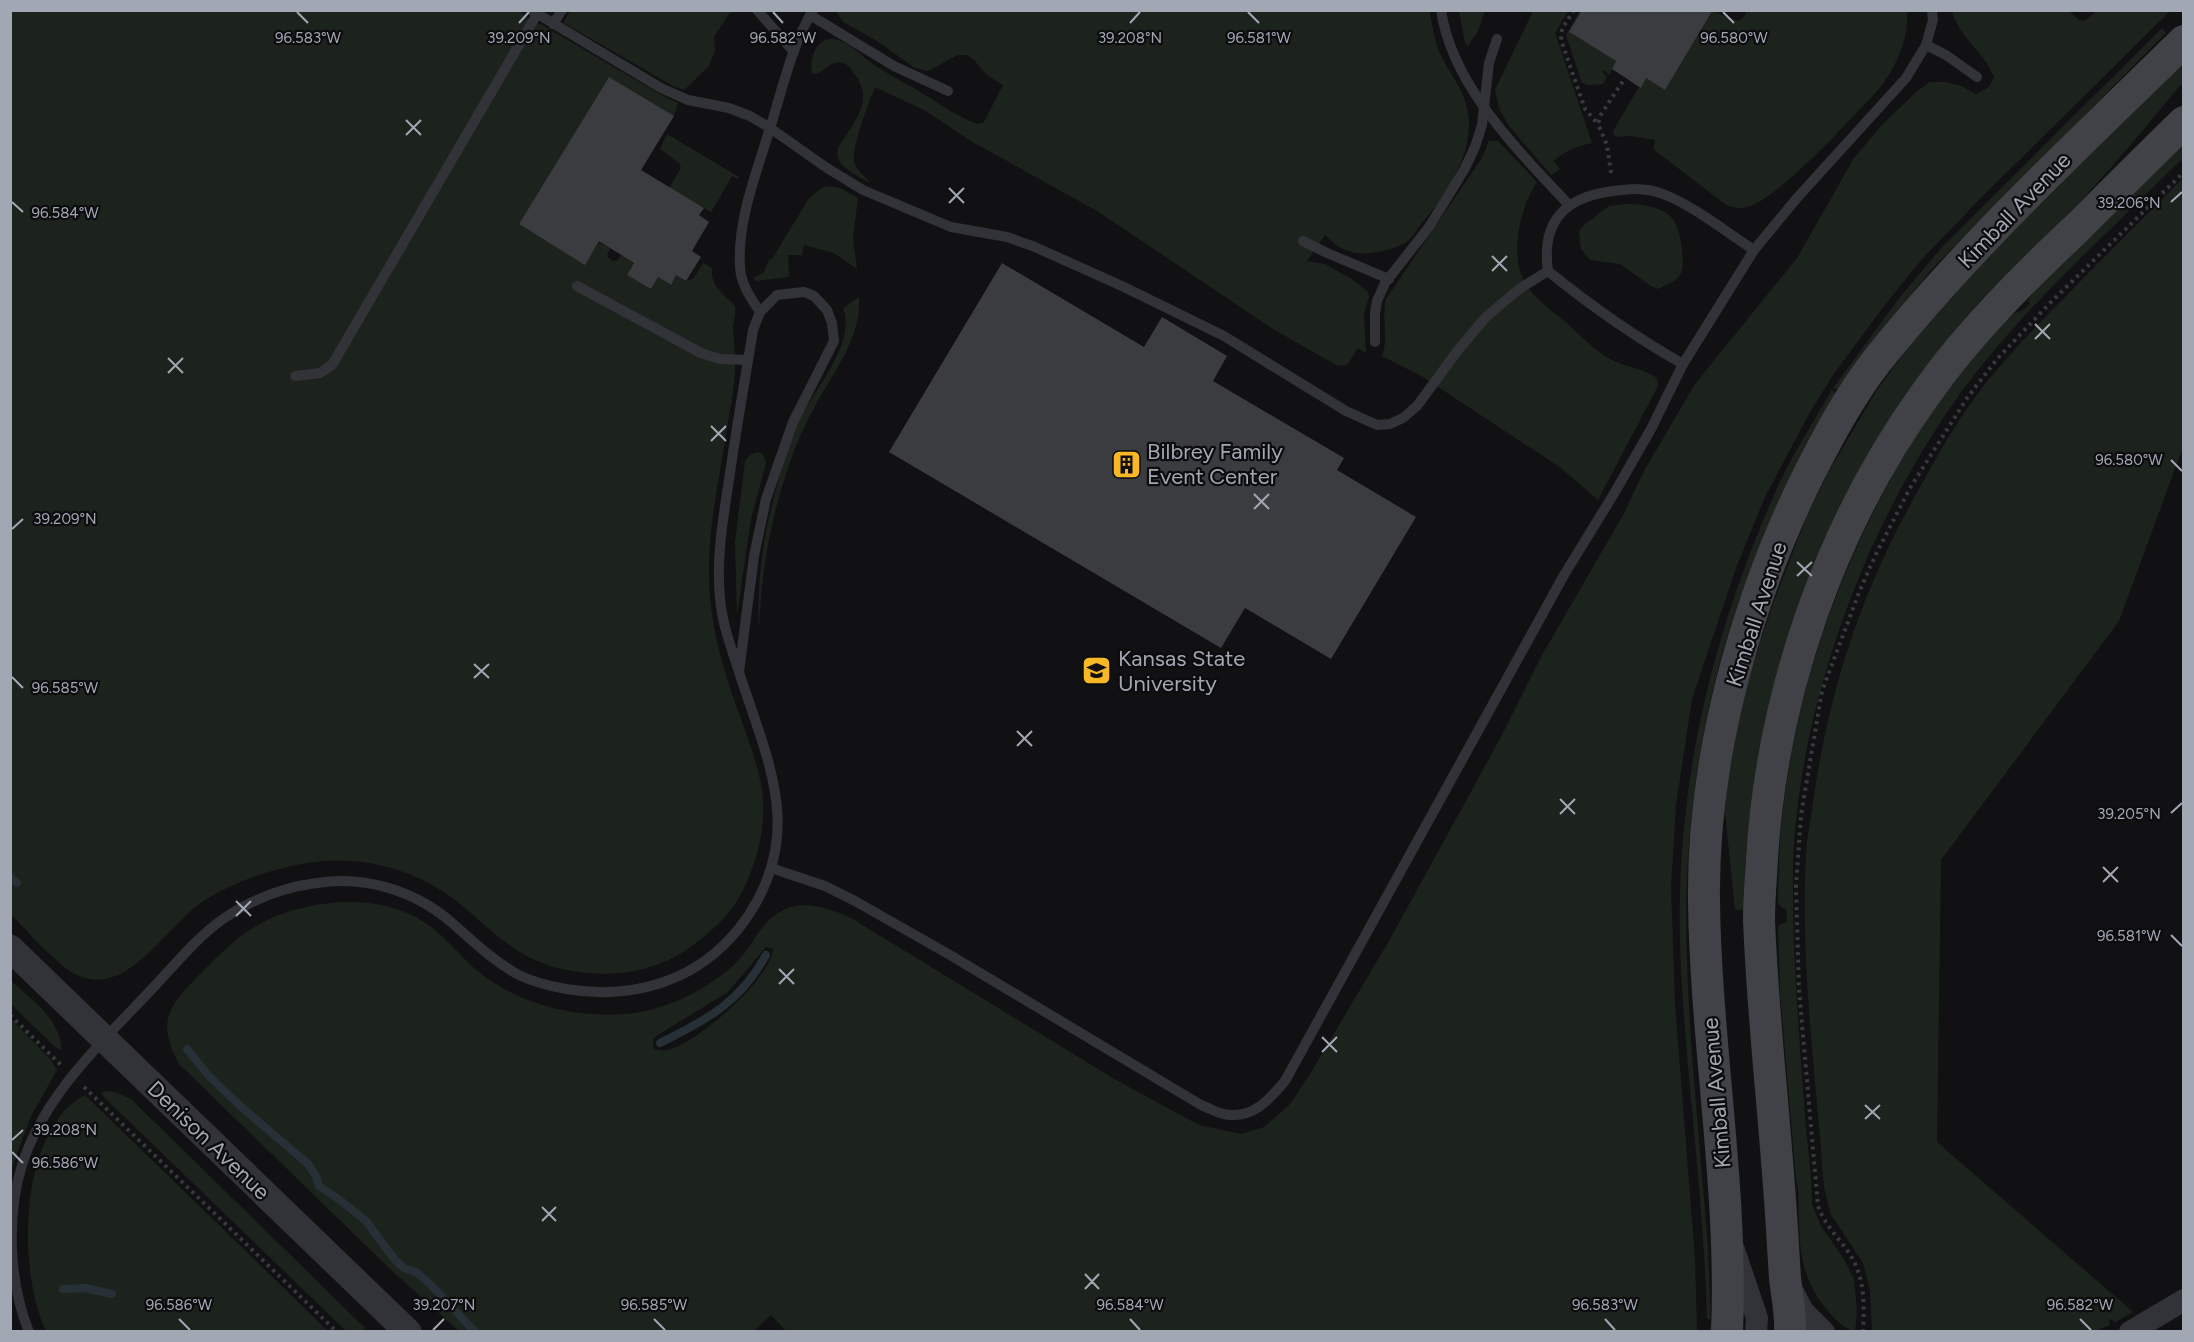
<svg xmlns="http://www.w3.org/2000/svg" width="2194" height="1342" viewBox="0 0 2194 1342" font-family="Figtree,sans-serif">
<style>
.green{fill:#1c231d;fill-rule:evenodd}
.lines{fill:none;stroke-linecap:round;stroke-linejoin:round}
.stream{stroke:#273037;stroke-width:8}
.building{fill:#3b3c40}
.path{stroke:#383a3f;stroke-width:4;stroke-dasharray:3 4.5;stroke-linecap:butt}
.service{stroke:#323338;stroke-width:10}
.minor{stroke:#323338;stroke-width:22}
.tertiary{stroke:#323338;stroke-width:27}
.secondary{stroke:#404248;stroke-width:32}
.ticks{fill:none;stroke:#a2a7b4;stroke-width:2}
.labels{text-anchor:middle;stroke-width:4.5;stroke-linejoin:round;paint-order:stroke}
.street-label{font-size:22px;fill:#a2a7b4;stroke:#0c0c0e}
.poi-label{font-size:22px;fill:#a2a7b4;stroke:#0c0c0e;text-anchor:start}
.ticks-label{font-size:15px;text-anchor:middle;fill:#a2a7b4;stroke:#0c0c0e;stroke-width:4.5;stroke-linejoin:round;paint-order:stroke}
</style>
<rect width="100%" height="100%" fill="#111113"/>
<!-- green -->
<g class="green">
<path d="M10,11h509l8,5 1,3 16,7 119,70 15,7 -4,13 -65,-39 -90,147 66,40 14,-22 11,6 -3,8 5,5 6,-1 3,-5 13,8 -7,12 24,14 7,-12 12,8 6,-10 10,6 7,-2 10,-16 9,5c-2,18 12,26 23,38 1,7 -1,14 -2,21 0,10 2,19 2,29 1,22 -3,44 -7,66 -7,50 -20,101 -19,152 0,49 14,96 31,142 9,27 21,55 23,84 3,36 -13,89 -37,116 -10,11 -21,20 -33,29 -39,30 -92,35 -139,22 -39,-12 -60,-34 -90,-60 -44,-37 -100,-53 -157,-44 -35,6 -72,18 -102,37 -39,24 -77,101 -130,74 -18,-9 -49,-44 -64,-60z"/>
<polygon points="570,11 570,10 731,11 714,37 715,51 709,66 684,90 671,85 564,23 564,21"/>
<path d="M836,11h594c2,13 4,27 9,40 11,26 28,39 30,70 1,38 -23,74 -47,102 -4,5 -9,13 -14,18 -8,6 -21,9 -30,11 -24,4 -36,0 -53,-17l-18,26 18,3 27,15 16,13 1,5 -5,17 2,39 -8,-5 -11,17 -9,1 -65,-37 -176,-118 -126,-70 -45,-30 -51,-24c-6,15 -24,61 -21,75 3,8 9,13 15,19l-1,1c-12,-8 -35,-16 -30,-34 15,-26 38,-46 16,-75 -5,-7 -10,-13 -19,-10 -7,2 -12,9 -20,11l-3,-1c-3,-16 5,-39 26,-33 14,4 23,16 35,24 16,11 35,20 52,31 17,10 34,23 53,29l6,-2 19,-37 -16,-10 -13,-15 -7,-5h-9l-30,16 -13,-3 -38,-27 -34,-19z"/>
<polygon points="1459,11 1485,11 1478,31 1468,46 1465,43"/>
<path d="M1533,11h35l-13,22 37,110c-15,3 -28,8 -38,18l6,8 -9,6 -43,-50 -9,-17 -4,-18z"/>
<polygon points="1580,11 1582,11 1570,33 1616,61 1609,75 1604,70 1602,72 1607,77 1603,84 1588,85 1582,83 1566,35"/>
<path d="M1713,11l25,10 5,-3 4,-7h160c2,28 -10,54 -27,77 -26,27 -101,111 -133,119 -7,2 -15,1 -22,-3l-72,-55 2,-9 -25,-4 -15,1 -2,-6 26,-44 2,1 5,-10 19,12z"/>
<path d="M1952,11h117l10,9 5,1 13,-10h73l-190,188 -57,59 -36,44 -54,73 -24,39 -44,83 -29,71 -44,131 -16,106 -5,81 4,118 20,254 2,73 -910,1 -16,-17 -17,16h-295l-69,-62 -211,-205c-21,-40 -13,-54 15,-84 21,-21 42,-44 69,-58 47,-23 115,-30 161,0 19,12 34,31 50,46 42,36 97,50 152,46 37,-3 74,-21 102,-44 13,-10 20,-22 29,-35 26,-39 56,-34 94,-17l265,162 83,45 42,9 23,-7 27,-24 19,-29 79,-133 113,-206 40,-80 80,-138 23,-48 50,-85 102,-126 57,-100 25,-30 37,-36 14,-10h15l16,4 15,8 13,-7 5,-10c-10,-25 -35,-40 -42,-66zM766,947l7,2c-2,30 -77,95 -105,101 -5,1 -9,0 -14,-1l-1,-9 3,-4 72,-44z"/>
<polygon points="2162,28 2166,33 1931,270 1872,344 1840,392 1837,389 1833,388 1900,297 1943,246"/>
<path d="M2183,63v19c-32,38 -63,77 -98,114 -40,44 -87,82 -125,128 -101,121 -170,262 -197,417 -10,56 -21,112 -17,169h-11l-10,-98 1,-18 13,-78 13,-49 21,-63 34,-88 22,-45 48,-81 43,-59 63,-72z"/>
<polygon points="667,134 739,177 738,179 732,176 711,212 672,189 665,195 681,168 679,163 660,149"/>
<path d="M1489,141h9l39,41c-17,25 -28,74 -12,101 9,16 29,29 43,41 13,12 27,27 42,35 15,8 32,9 47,19l1,8 -60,114 -37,-32 -138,-91 -41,-21c7,-18 -1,-38 4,-57l96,-141z"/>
<path d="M2183,143v15c-66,66 -137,129 -197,202 -109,133 -189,337 -193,509 -1,83 6,165 12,247 2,29 7,59 7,88l9,22 23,33 10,20 3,33 -2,19c-11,-2 -19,-11 -26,-19 -23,-25 -29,-54 -30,-87 -1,-16 1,-32 -3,-47l-16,-185 -2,-67 9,-5 -1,-12 -4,-1 -4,-5v-6c1,-26 1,-51 4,-77 16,-164 90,-343 196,-469 10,-11 22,-28 34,-36 8,-6 8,-1 18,-11l-2,-3 7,-11z"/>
<path d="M2183,178v269l-64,174 -178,239 -4,282 196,170 -19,11 -1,-4 -4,1 1,5 -16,6h-222l-2,-41 -7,-27 -33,-50 -6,-26c-8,-111 -24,-222 -18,-334 1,-17 5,-34 7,-50 17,-122 53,-224 115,-330 18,-33 38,-66 62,-95 23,-28 48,-54 73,-79 40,-41 80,-81 120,-121z"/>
<polygon points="831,186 840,188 858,198 853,239 857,269 834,253 804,245 802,255 788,255 789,277 756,281 753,278 764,272 770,258 772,259 809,198 823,187"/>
<path d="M1626,204c15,0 36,2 47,15 7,9 13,44 8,54 -4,9 -15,12 -23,16l-7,-3 -31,-22 -30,-4 -9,-11 -2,-17 5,-7 25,-19z"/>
<path d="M859,297c3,40 -26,76 -44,109 -7,12 -12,25 -18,37 -24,61 -36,124 -38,188 -3,-55 6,-106 22,-159 5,-16 9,-33 16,-48 15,-32 60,-80 46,-116z"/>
<path d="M1832,389l3,5c-31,64 -66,127 -91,193 -44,118 -62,250 -57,375 3,95 14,191 21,286l3,83h-1l1,-12h-4c-3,-117 -20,-234 -26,-351 -9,-169 28,-328 97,-482 15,-33 36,-64 54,-97z"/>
<polygon points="757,452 763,454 766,463 751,519 737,614 735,543 745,461 750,455"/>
<path d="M10,980c20,18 52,40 51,70l-6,-3 -44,-43z"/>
<polygon points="11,1019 51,1060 57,1070 31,1116 11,1171"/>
<polygon points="106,1091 115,1092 131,1099 365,1328 362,1331 346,1331 107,1100 101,1093"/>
<path d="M85,1095l243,236h-282c-29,-60 -28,-201 39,-236z"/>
</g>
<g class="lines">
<!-- stream -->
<g class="stream">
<polyline points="10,877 17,883"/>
<path d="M660,1043c47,-24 80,-40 106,-88"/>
<polyline points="187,1049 207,1074 238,1104 308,1164 316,1176 319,1186 340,1200 366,1221 395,1260 404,1268 416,1272 431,1285 475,1332"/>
<polyline points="63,1289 85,1288 112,1294"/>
</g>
</g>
<!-- building -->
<g class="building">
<polygon points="1582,10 1713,10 1665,90 1646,78 1641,88 1612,69 1616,61 1569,32"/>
<polygon points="609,77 674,116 641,170 704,208 699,215 709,222 692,251 701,257 686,281 676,275 671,285 658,277 651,289 627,275 634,263 599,241 585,265 519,224"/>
<polygon points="1002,263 1144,347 1162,317 1227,356 1213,381 1344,458 1337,470 1416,517 1331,659 1245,608 1221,648 889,452"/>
</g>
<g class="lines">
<!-- path -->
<g class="path">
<polyline points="1574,10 1562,29 1561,40 1585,109 1598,124"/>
<polyline points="1611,173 1607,145 1598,124 1600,116 1625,78"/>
<polyline points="10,1015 61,1065"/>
<polyline points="84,1087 337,1332"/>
<path d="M1863,1332c1,-22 2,-46 -7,-66 -9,-22 -30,-36 -38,-60l-19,-216 -3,-103 5,-72 21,-124 38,-101 16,-36 34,-66 57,-90 30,-39 55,-58 132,-129"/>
</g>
<!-- service -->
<g class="service">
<polyline points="531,10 661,88 688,100 729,108 750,116 770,128 827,168 863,190 951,227 1007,237 1035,247 1124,287 1224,336 1346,411 1377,425 1390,424 1403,418 1417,406 1458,350 1486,317 1519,289 1548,271"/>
<polyline points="757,10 794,52"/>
<path d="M1441,10c11,76 77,140 127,194"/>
<polyline points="810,15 894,66 948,91"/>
<polyline points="553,24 562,10"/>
<polyline points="1926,45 1946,55 1977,77"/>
<polyline points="1303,241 1327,253 1389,279"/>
<polyline points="577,286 701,353 720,359 748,360"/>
<path d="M760,312c-9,-14 -19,-27 -20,-45 -3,-47 17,-95 30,-139 13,-40 21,-81 43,-118"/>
<polyline points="1375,342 1375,313 1377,301 1385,283 1429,227 1464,170 1475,147 1482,125 1489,63 1497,39"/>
<path d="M1683,364c-48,-27 -92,-58 -135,-93 -7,-50 17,-74 65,-80 18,-2 33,-4 50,3 31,12 63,38 91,56"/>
<polyline points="295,376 320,373 332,365 537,14"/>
<path d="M771,868l54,18 30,15 95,54 251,150c8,3 16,8 23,9 28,6 45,-14 61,-33l279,-506 51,-83 36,-63 32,-65 71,-114 43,-52 109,-120 20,-33 7,-25 -1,-10"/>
<path d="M29,1332c-20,-50 -23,-115 -7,-167 22,-70 80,-123 129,-175 23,-24 45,-52 72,-71 28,-19 61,-32 94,-36 48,-8 98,8 134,39 21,18 41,38 66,52 15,8 32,12 49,15 66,11 131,-7 174,-62 68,-89 29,-162 -1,-255 -8,-25 -17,-48 -19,-74 -4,-39 3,-79 9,-118 7,-50 16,-100 24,-150l7,-18 17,-17 27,-3 10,4 13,14 5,13 2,18 -41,81 -27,77 -12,57 -15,116"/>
</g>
<!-- minor -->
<g class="minor">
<polyline points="1734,1250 1757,1318 1756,1332"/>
<polyline points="1791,1288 1803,1311 1824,1332"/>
<polyline points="2130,1332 2184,1300"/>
</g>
<!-- tertiary -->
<polyline class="tertiary" points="10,948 408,1332"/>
<!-- secondary -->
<g class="secondary">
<path d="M1727,1332c6,-144 -21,-286 -23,-430 -2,-144 41,-299 105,-428 20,-39 40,-77 67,-112 92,-116 202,-217 308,-321"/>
<path d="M1790,1332c1,-19 -3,-36 -5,-54 -1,-16 -2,-32 -3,-48 -6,-103 -19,-207 -23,-310 0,-21 2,-41 3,-61 10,-165 68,-333 165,-467 43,-61 97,-114 151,-165 35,-35 70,-70 106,-105"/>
</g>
</g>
<!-- ticks -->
<path class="ticks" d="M297,12l11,11M773,12l10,11M1248,12l11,11M1723,12l11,11M519,23l10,-11M1130,23l10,-11M406,120l15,15M406,135l15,-15M949,188l15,15M12,202l11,10M2171,202l11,-10M949,203l15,-15M1492,256l15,15M1492,271l15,-15M2035,324l15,15M2035,339l15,-15M168,358l15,15M168,373l15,-15M711,426l15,15M711,441l15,-15M2171,460l11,11M1254,494l15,15M1254,509l15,-15M12,529l11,-10M1797,562l15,14M1797,576l15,-14M474,664l15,14M12,677l11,11M474,678l15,-14M1017,731l15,15M1017,746l15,-15M1560,799l15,15M2171,813l11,-10M1560,814l15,-15M2103,867l15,15M2103,882l15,-15M236,901l15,15M236,916l15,-15M2171,935l11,11M779,969l15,15M779,984l15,-15M1322,1037l15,15M1322,1052l15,-15M1865,1105l15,14M1865,1119l15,-14M12,1140l11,-10M12,1152l11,11M542,1207l14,14M542,1221l14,-14M1085,1274l14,15M1085,1289l14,-15M179,1319l11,11M654,1319l11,11M1130,1319l10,11M1605,1319l10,11M2080,1319l11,11M433,1330l11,-11"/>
<!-- icons -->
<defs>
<symbol id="building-square" viewBox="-11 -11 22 22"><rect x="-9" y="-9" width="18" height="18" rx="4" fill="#f8b825" stroke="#0c0c0e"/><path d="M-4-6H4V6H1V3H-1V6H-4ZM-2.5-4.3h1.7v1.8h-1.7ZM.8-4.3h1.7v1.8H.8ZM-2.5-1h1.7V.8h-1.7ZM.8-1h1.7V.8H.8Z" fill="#111"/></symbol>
<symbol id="university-square" viewBox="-11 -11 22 22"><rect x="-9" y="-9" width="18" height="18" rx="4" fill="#f8b825" stroke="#0c0c0e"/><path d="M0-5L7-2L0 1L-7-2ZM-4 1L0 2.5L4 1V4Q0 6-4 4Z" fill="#111"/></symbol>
</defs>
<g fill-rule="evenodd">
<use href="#building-square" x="1110" y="448" width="33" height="33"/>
<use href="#university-square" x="1080" y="654" width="33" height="33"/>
</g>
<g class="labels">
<!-- street labels -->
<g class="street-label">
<text transform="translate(2014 210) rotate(-46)" y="8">Kimball Avenue</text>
<text transform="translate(1756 614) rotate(-72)" y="8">Kimball Avenue</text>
<text transform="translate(1716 1093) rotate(-95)" y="8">Kimball Avenue</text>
<text transform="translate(209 1140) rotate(44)" y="8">Denison Avenue</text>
</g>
<!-- poi labels -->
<g class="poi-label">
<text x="1147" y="459">Bilbrey Family<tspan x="1147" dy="25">Event Center</tspan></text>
<text x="1118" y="666">Kansas State<tspan x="1118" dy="25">University</tspan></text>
</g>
</g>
<g class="ticks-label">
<text x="308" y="43">96.583°W</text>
<text x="519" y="43">39.209°N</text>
<text x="783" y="43">96.582°W</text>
<text x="1130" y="43">39.208°N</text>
<text x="1259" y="43">96.581°W</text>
<text x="1734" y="43">96.580°W</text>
<text x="2129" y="208">39.206°N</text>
<text x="65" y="218">96.584°W</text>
<text x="2129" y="465">96.580°W</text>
<text x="65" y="524">39.209°N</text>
<text x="65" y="693">96.585°W</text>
<text x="2129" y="819">39.205°N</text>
<text x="2129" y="941">96.581°W</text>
<text x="65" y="1135">39.208°N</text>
<text x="65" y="1168">96.586°W</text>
<text x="444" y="1310">39.207°N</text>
<text x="179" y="1310">96.586°W</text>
<text x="654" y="1310">96.585°W</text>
<text x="1130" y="1310">96.584°W</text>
<text x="1605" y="1310">96.583°W</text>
<text x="2080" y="1310">96.582°W</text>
</g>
<!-- border -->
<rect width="2194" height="1342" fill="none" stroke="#a2a7b4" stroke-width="24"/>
</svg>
